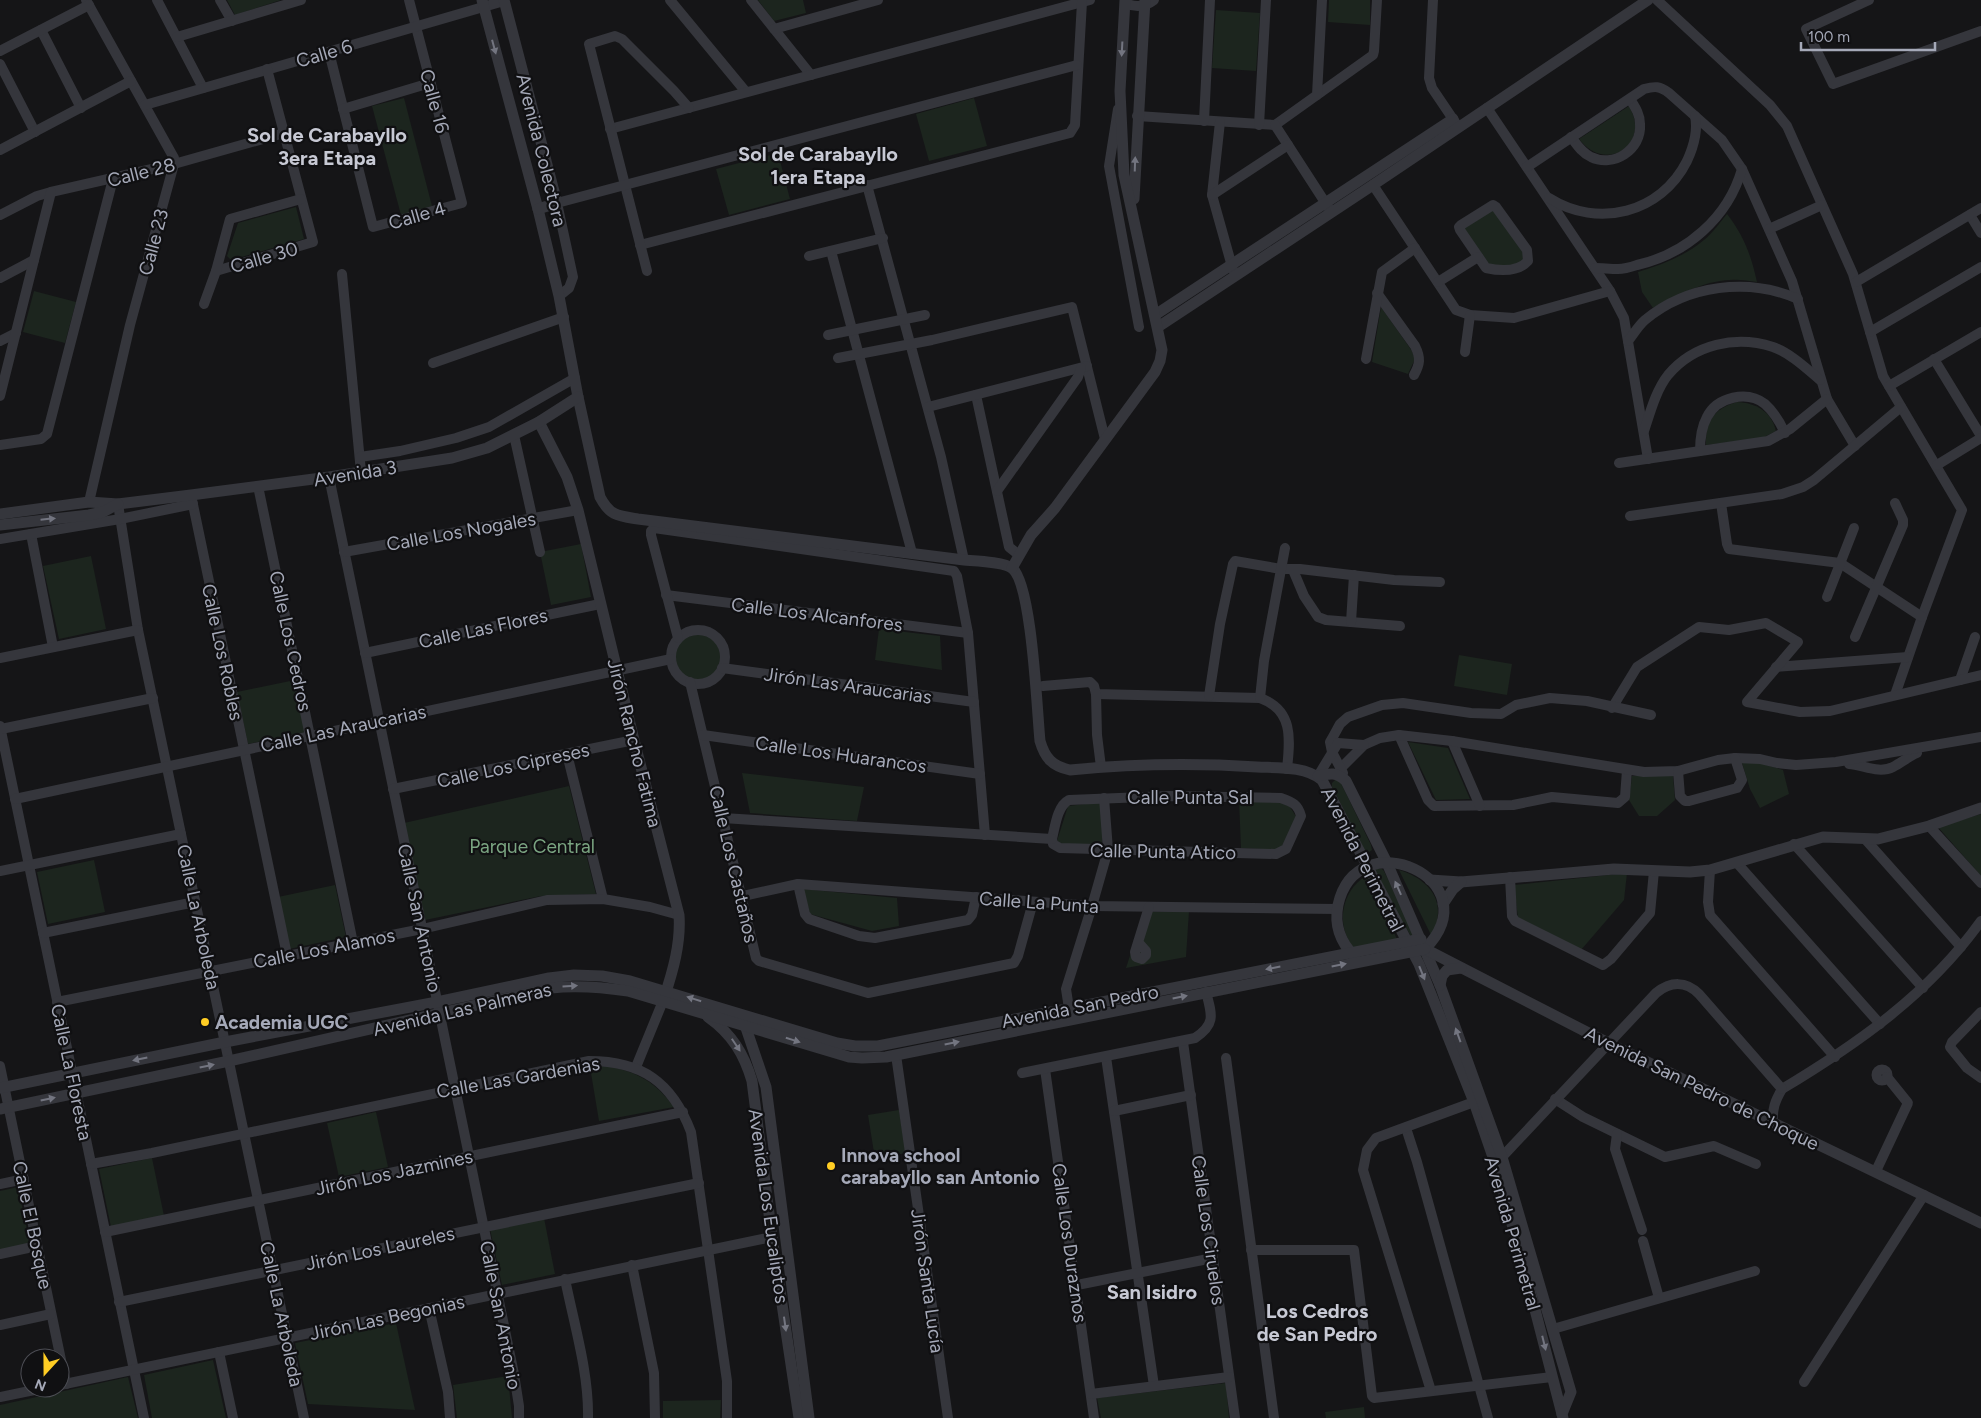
<svg xmlns="http://www.w3.org/2000/svg" width="1981" height="1418" viewBox="0 0 1981 1418" font-family="Figtree,sans-serif">
<style>
.green{fill:#1c251e}
.lines{fill:none;stroke-linecap:round;stroke-linejoin:round}
.minor{stroke:#35363c;stroke-width:10}
.tertiary{stroke:#35363c;stroke-width:11}
.oneway{fill:#737580}
.poi-dot{fill:#ffcd24;stroke:#101012;stroke-width:2}
.labels{text-anchor:middle;stroke-width:4.5;stroke-linejoin:round;paint-order:stroke}
.street-label{font-size:19px;fill:#a5a9b8;stroke:#101012}
.park-label{font-size:19px;fill:#7ba582;stroke:#101012}
.poi-label{font-size:19px;font-weight:bold;fill:#a5a9b8;stroke:#101012;text-anchor:start}
.neighbourhood-label{font-size:20px;font-weight:bold;fill:#c7c9d4;stroke:#101012}
</style>
<rect width="100%" height="100%" fill="#151517"/>
<!-- green -->
<g class="green">
<polygon points="227,0 281,0 235,15"/>
<polygon points="758,0 803,0 806,13 774,21"/>
<polygon points="1329,0 1370,0 1370,25 1328,22"/>
<polygon points="1216,10 1260,13 1256,71 1212,68"/>
<polygon points="404,98 432,206 401,215 372,106"/>
<polygon points="974,98 987,146 929,161 916,114"/>
<path d="M1629,106c23,39 -24,68 -50,33z"/>
<polygon points="778,153 790,199 729,215 716,169"/>
<polygon points="296,207 304,239 231,260 227,256 238,223"/>
<polygon points="1493,207 1525,255 1522,263 1501,267 1488,265 1463,228"/>
<path d="M1727,214c17,22 24,41 30,68 -9,-1 -18,-3 -27,-2 -27,1 -54,16 -77,28l-11,-16 -4,-20c23,-7 47,-16 66,-32 9,-7 16,-18 23,-26z"/>
<polygon points="34,291 76,302 65,343 23,332"/>
<polygon points="1381,307 1412,351 1415,359 1408,374 1372,362"/>
<path d="M1737,402c19,1 34,9 39,29l-14,7 -56,7c-1,-24 8,-36 31,-43z"/>
<polygon points="581,544 591,597 551,605 540,552"/>
<polygon points="91,556 106,629 59,639 43,566"/>
<polygon points="879,629 940,636 942,670 875,660"/>
<circle cx="698" cy="657" r="23"/>
<polygon points="1459,655 1512,664 1507,695 1454,686"/>
<polygon points="295,680 306,732 248,744 237,692"/>
<polygon points="1408,742 1448,748 1470,799 1436,800"/>
<polygon points="1758,762 1783,770 1789,794 1760,808 1750,789 1742,763"/>
<polygon points="742,773 864,787 857,821 750,813"/>
<polygon points="1632,776 1673,776 1675,800 1657,816 1639,816 1629,800"/>
<polygon points="1336,779 1341,783 1371,845 1372,850 1369,852 1365,852 1363,849 1332,787 1332,783"/>
<polygon points="569,786 596,894 541,896 425,920 404,823"/>
<polygon points="1239,800 1283,803 1290,807 1297,818 1280,850 1241,848"/>
<polygon points="1103,802 1102,845 1062,844 1057,841 1068,806"/>
<polygon points="1981,814 1981,876 1938,827"/>
<polygon points="94,860 105,912 48,924 37,872"/>
<polygon points="1376,869 1382,869 1384,871 1414,932 1412,938 1375,875"/>
<path d="M1399,870c18,5 39,19 39,41 0,9 -3,19 -5,28z"/>
<polygon points="1627,873 1624,900 1581,950 1518,918 1514,885"/>
<path d="M1366,876l31,63 -43,9c-19,-22 -13,-57 12,-72z"/>
<polygon points="335,885 346,937 289,949 278,897"/>
<polygon points="803,889 897,898 899,926 872,931 810,914"/>
<polygon points="1189,911 1186,957 1126,968 1144,912"/>
<path d="M608,1066c31,7 46,15 66,41l-75,14 -9,-54z"/>
<polygon points="899,1110 906,1153 875,1159 868,1115"/>
<polygon points="376,1112 388,1167 339,1177 327,1123"/>
<polygon points="152,1158 164,1216 111,1227 99,1169"/>
<polygon points="18,1187 30,1244 0,1250 0,1191"/>
<polygon points="544,1218 555,1274 502,1285 490,1229"/>
<polygon points="396,1323 415,1410 308,1404 295,1343"/>
<polygon points="213,1360 226,1418 152,1418 144,1375"/>
<polygon points="508,1376 512,1418 457,1418 453,1385"/>
<polygon points="128,1377 138,1418 0,1418 0,1405"/>
<polygon points="1226,1383 1229,1418 1101,1418 1097,1398"/>
<polygon points="721,1400 720,1418 663,1418 663,1401"/>
<polygon points="1364,1407 1365,1418 1326,1418 1325,1412"/>
</g>
<g class="lines">
<!-- minor -->
<g class="minor">
<polyline points="86,0 174,158 174,164 130,325 89,502"/>
<polyline points="157,0 203,88"/>
<polyline points="220,0 232,21"/>
<polyline points="670,0 746,92"/>
<polyline points="751,0 811,75"/>
<polyline points="1433,0 1429,78 1432,88 1457,125"/>
<polyline points="1657,0 1770,105 1787,126 1853,274 1883,376 1962,510 1922,617 1895,695"/>
<polyline points="1869,0 1806,29 1833,84 1981,31"/>
<path d="M1125,3c11,5 20,4 29,-3"/>
<polyline points="774,29 878,0"/>
<polyline points="41,30 81,108"/>
<polyline points="177,37 301,0"/>
<polyline points="0,51 89,5"/>
<polyline points="329,52 373,227 462,203 409,0"/>
<polyline points="0,64 35,132"/>
<polyline points="1317,95 1373,55 1374,51 1377,0"/>
<polyline points="145,105 504,1"/>
<polyline points="1487,108 1610,291 1624,318 1648,459"/>
<polyline points="343,109 430,83"/>
<polyline points="1118,109 1109,166 1139,327"/>
<polyline points="1137,116 1275,125 1317,95 1322,0"/>
<polyline points="1204,121 1210,0"/>
<polyline points="1220,122 1212,195 1233,270"/>
<polyline points="1259,125 1266,0"/>
<polyline points="1275,125 1330,210"/>
<polyline points="610,129 1090,0"/>
<path d="M1571,137c6,8 11,16 20,20 22,11 51,-7 49,-33 0,-10 -5,-17 -10,-25"/>
<polyline points="0,150 131,81"/>
<path d="M1527,167l117,-78c11,-3 16,-3 25,4l53,47 20,29 50,112 35,118 28,47"/>
<polyline points="867,185 941,457 964,560"/>
<polyline points="1373,185 1456,310 1470,315 1514,318 1610,291"/>
<polyline points="1212,195 1288,145"/>
<path d="M1549,198c49,31 112,15 138,-37 6,-13 11,-31 8,-45"/>
<path d="M1493,205l3,2 31,43 1,11c-10,11 -28,10 -42,7l-26,-38 -1,-3 2,-2z"/>
<polyline points="0,215 37,196 51,192 174,164 284,133"/>
<polyline points="1970,215 1981,233"/>
<polyline points="1769,229 1822,205"/>
<polyline points="640,245 1070,133 1075,125 1082,2"/>
<polyline points="831,251 912,553"/>
<polyline points="809,256 883,238"/>
<path d="M1595,268c7,0 15,1 23,1 6,0 13,-2 19,-4 49,-11 91,-47 105,-96"/>
<polyline points="216,271 313,242 267,69"/>
<polyline points="647,271 589,44 615,36 622,39 674,91 689,108"/>
<polyline points="342,274 361,472"/>
<polyline points="0,278 34,260"/>
<polyline points="1438,282 1478,257"/>
<polyline points="1856,282 1981,208"/>
<path d="M1377,293l38,53c6,12 5,18 -1,29"/>
<polyline points="559,296 569,288 573,277 557,203 1077,65"/>
<polyline points="204,304 216,271 230,219 301,199"/>
<polyline points="1870,332 1981,267"/>
<polyline points="828,335 925,315"/>
<polyline points="0,341 16,333"/>
<path d="M1628,341c5,-6 10,-15 17,-21 42,-35 103,-43 153,-21"/>
<polyline points="1465,352 1470,315"/>
<polyline points="838,358 932,340 1072,307 1105,439"/>
<polyline points="1366,359 1382,272 1415,248"/>
<polyline points="1934,359 1981,436"/>
<polyline points="433,363 564,317"/>
<polyline points="1889,386 1981,332"/>
<polyline points="976,395 1009,547 1019,555"/>
<polyline points="0,396 51,192"/>
<polyline points="928,407 1087,366"/>
<path d="M1644,431c6,-18 12,-41 24,-56 26,-31 68,-40 105,-28 17,6 33,21 47,33"/>
<polyline points="514,435 540,552"/>
<polyline points="0,445 41,439 47,434 113,179"/>
<path d="M1700,451c0,-11 1,-23 7,-34 10,-20 40,-27 58,-13 9,8 15,18 20,29"/>
<polyline points="360,457 400,451 456,438 489,427 575,378"/>
<polyline points="1619,463 1768,441 1790,429 1827,399"/>
<polyline points="1937,465 1981,438"/>
<polyline points="329,477 514,1374 519,1406 519,1418"/>
<polyline points="258,486 353,943"/>
<polyline points="997,491 1078,377 1081,368"/>
<polyline points="191,495 287,955"/>
<polyline points="1721,503 1727,544 1729,549 1840,563 1922,617"/>
<polyline points="118,504 138,630 304,1418"/>
<polyline points="1630,516 1782,494 1803,487 1814,480 1901,407"/>
<polyline points="31,534 53,647"/>
<polyline points="0,539 120,519 193,504"/>
<polyline points="344,552 578,510"/>
<polyline points="1293,570 1304,596 1318,617 1326,620 1400,626"/>
<polyline points="666,595 968,633"/>
<polyline points="1827,597 1854,528"/>
<polyline points="1351,622 1354,575"/>
<circle cx="698" cy="657" r="27"/>
<polyline points="1855,637 1903,525 1903,520 1895,503"/>
<polyline points="678,638 651,535 651,531 654,528 954,571 957,576 968,633 985,835"/>
<polyline points="365,653 600,604"/>
<polyline points="0,658 138,630"/>
<polyline points="1776,667 1908,657"/>
<polyline points="722,668 974,702"/>
<polyline points="1960,680 1975,637"/>
<polyline points="690,682 756,958 759,961 868,993 1014,963 1018,956 1033,902"/>
<path d="M1043,686l47,-4 4,4 2,8 164,4c34,12 30,42 27,71"/>
<polyline points="1096,694 1097,735 1101,767"/>
<polyline points="1209,696 1220,624 1233,564 1235,561 1281,569 1300,569 1394,580 1440,582"/>
<polyline points="1260,698 1264,661 1285,548"/>
<polyline points="1612,708 1637,667 1699,627 1729,630 1766,623 1798,642 1747,702 1800,712 1830,711 1981,675"/>
<polyline points="0,726 144,1418"/>
<polyline points="1,729 153,698"/>
<polyline points="703,735 980,774"/>
<polyline points="1399,735 1428,800 1434,806 1513,805 1552,797 1618,803 1625,797 1627,770"/>
<polyline points="1452,741 1480,806"/>
<polyline points="567,754 603,899"/>
<path d="M1849,764c14,1 30,10 44,3 8,-4 15,-10 24,-14"/>
<polyline points="1340,769 1364,745 1380,738 1399,735 1452,741 1644,772 1678,771 1718,760 1735,758 1760,759 1777,763 1796,765 1836,762 1981,737"/>
<polyline points="1678,771 1680,796 1685,801 1689,801 1737,788 1742,780 1735,758"/>
<polyline points="1343,773 1332,752 1330,742 1334,735 1340,724 1348,717 1382,705 1403,703 1471,713 1501,714 1516,705 1550,698 1587,701 1651,715"/>
<polyline points="1318,776 1338,743 1364,745"/>
<polyline points="393,789 634,740"/>
<path d="M1169,796l112,2c11,4 17,6 20,18l-15,33 -10,5 -216,-6 -7,-4 -1,-5c3,-12 5,-33 17,-39z"/>
<polyline points="15,799 671,659"/>
<polyline points="723,818 1052,839"/>
<polyline points="1929,826 1981,883"/>
<polyline points="1865,839 1961,947"/>
<polyline points="1794,844 1923,988"/>
<polyline points="1737,863 1880,1024"/>
<polyline points="1710,870 1708,902 1710,915 1835,1057"/>
<polyline points="0,871 181,834"/>
<polyline points="1510,877 1512,916 1515,921 1603,965 1611,959 1650,913 1654,871"/>
<polyline points="798,884 805,914 809,919 859,936 875,938 968,920 972,915 976,897"/>
<polyline points="743,896 798,884 1092,906 1337,909"/>
<polyline points="43,933 195,902"/>
<polyline points="1138,942 1146,951 1146,955 1142,959 1136,957 1135,952 1149,907"/>
<polyline points="57,1002 422,929 547,900 603,899 650,907 679,915"/>
<polyline points="1981,1012 1952,1042 1950,1047 1967,1068 1981,1078"/>
<polyline points="1070,1015 1066,989 1092,906 1108,850 1104,798"/>
<polyline points="1183,1042 1235,1418"/>
<polyline points="896,1055 948,1418"/>
<polyline points="1106,1057 1154,1386"/>
<polyline points="1226,1058 1274,1418"/>
<polyline points="0,1066 66,1384"/>
<polyline points="636,1067 663,1001"/>
<polyline points="1045,1069 1094,1418"/>
<circle cx="1882" cy="1075" r="5.5"/>
<path d="M1022,1073l173,-35c21,-14 17,-23 11,-46"/>
<polyline points="1555,1099 1583,1117 1665,1157 1714,1146 1756,1164"/>
<polyline points="1114,1111 1191,1095"/>
<path d="M1773,1123c-1,-14 2,-22 9,-34 75,-45 147,-95 199,-168"/>
<polyline points="1406,1128 1417,1162 1488,1418"/>
<polyline points="1617,1134 1615,1149 1642,1230"/>
<path d="M1495,1160l7,-3 154,-164c15,-12 30,-12 43,1l83,95"/>
<path d="M91,1164l61,-11 437,-92c53,0 83,21 102,71l36,249v37"/>
<polyline points="1876,1171 1908,1103 1887,1077"/>
<polyline points="0,1184 24,1179"/>
<polyline points="105,1232 683,1112"/>
<polyline points="1643,1241 1659,1298"/>
<polyline points="1251,1250 1354,1250 1372,1396 1374,1398 1552,1377"/>
<polyline points="0,1254 37,1246"/>
<polyline points="632,1265 654,1373 655,1418"/>
<path d="M565,1279c9,45 24,94 23,139"/>
<polyline points="1077,1285 1213,1258"/>
<polyline points="119,1302 699,1183"/>
<polyline points="429,1308 448,1392 450,1418"/>
<polyline points="0,1325 51,1314"/>
<polyline points="1553,1329 1755,1271"/>
<polyline points="219,1352 233,1418"/>
<polyline points="1804,1382 1924,1195"/>
<polyline points="60,1385 772,1237"/>
<polyline points="1431,1391 1363,1170 1367,1150 1376,1138 1474,1102"/>
<polyline points="1091,1394 1229,1377"/>
<polyline points="0,1397 44,1388"/>
</g>
<!-- tertiary -->
<g class="tertiary">
<path d="M482,0l56,209 21,87 19,101 22,100c10,19 18,19 38,22l326,41c12,1 40,2 48,8 20,15 25,144 28,173 5,17 12,25 30,29 62,-6 124,-7 187,-3 21,1 48,-1 65,13l97,184 55,138 20,58 29,103 40,155"/>
<polyline points="504,0 557,203 538,209"/>
<polyline points="1134,199 1145,0"/>
<polyline points="1155,315 1453,119"/>
<polyline points="1158,327 1373,185 1648,0"/>
<path d="M539,422l28,55 11,33 56,230 45,175c2,28 -6,56 -15,83"/>
<polyline points="0,514 89,502 118,504 191,495 329,477 452,458 487,448 539,422 578,397"/>
<polyline points="0,525 89,515 103,512 118,504"/>
<polyline points="1012,568 1031,535 1055,508 1155,372 1160,361 1162,350 1124,175 1120,91 1125,0"/>
<path d="M1318,776c12,-3 19,-4 28,5l41,82 53,122 62,172 69,235 -9,22"/>
<polyline points="1430,880 1461,882 1614,869 1690,872 1710,870 1823,837 1878,839 1929,826 1981,808"/>
<polyline points="1443,904 1453,889 1461,882"/>
<polyline points="1425,949 1608,1043 1981,1223"/>
<path d="M1355,957c-14,-14 -21,-32 -17,-52 19,-86 155,-25 87,44"/>
<polyline points="1440,985 1442,976 1447,970 1461,968"/>
<path d="M708,1017c24,17 36,37 44,64l20,156 27,181"/>
<polyline points="744,1022 766,1087 809,1418"/>
<polyline points="0,1088 225,1042 437,1002 549,978 574,975 602,976 630,981 837,1043 855,1046 878,1046 1421,939"/>
<path d="M0,1109l229,-48 322,-73c26,-3 50,-1 77,3l221,66 13,1 24,-1 539,-108"/>
</g>
</g>
<!-- one-way arrows -->
<defs><path id="oneway-solid" d="M-6-.8H1V-3.2L6.5 0L1 3.2V.8H-6Z" transform="scale(1.25)"/></defs>
<g class="oneway">
<use href="#oneway-solid" transform="translate(494 47) rotate(75)"/>
<use href="#oneway-solid" transform="translate(1122 49) rotate(93)"/>
<use href="#oneway-solid" transform="translate(1135 164) rotate(-88)"/>
<use href="#oneway-solid" transform="translate(48 519) rotate(-6)"/>
<use href="#oneway-solid" transform="translate(1398 888) rotate(-114)"/>
<use href="#oneway-solid" transform="translate(1339 965) rotate(-11)"/>
<use href="#oneway-solid" transform="translate(1273 968) rotate(169)"/>
<use href="#oneway-solid" transform="translate(1422 973) rotate(68)"/>
<use href="#oneway-solid" transform="translate(570 986) rotate(-4)"/>
<use href="#oneway-solid" transform="translate(1180 997) rotate(-11)"/>
<use href="#oneway-solid" transform="translate(694 999) rotate(-163)"/>
<use href="#oneway-solid" transform="translate(1458 1035) rotate(-110)"/>
<use href="#oneway-solid" transform="translate(793 1040) rotate(17)"/>
<use href="#oneway-solid" transform="translate(952 1043) rotate(-11)"/>
<use href="#oneway-solid" transform="translate(736 1045) rotate(56)"/>
<use href="#oneway-solid" transform="translate(140 1059) rotate(168)"/>
<use href="#oneway-solid" transform="translate(207 1066) rotate(-12)"/>
<use href="#oneway-solid" transform="translate(48 1099) rotate(-12)"/>
<use href="#oneway-solid" transform="translate(785 1324) rotate(82)"/>
<use href="#oneway-solid" transform="translate(1544 1343) rotate(76)"/>
</g>
<!-- markers -->
<g class="poi-dot">
<circle cx="205" cy="1022" r="5"/>
<circle cx="831" cy="1166" r="5"/>
</g>
<g class="labels">
<!-- street labels -->
<g class="street-label">
<text transform="translate(324 53) rotate(-16)" y="7">Calle 6</text>
<text transform="translate(435 101) rotate(75)" y="7">Calle 16</text>
<text transform="translate(542 150) rotate(76)" y="7">Avenida Colectora</text>
<text transform="translate(141 172) rotate(-14)" y="7">Calle 28</text>
<text transform="translate(417 215) rotate(-16)" y="7">Calle 4</text>
<text transform="translate(153 242) rotate(-75)" y="7">Calle 23</text>
<text transform="translate(264 257) rotate(-16)" y="7">Calle 30</text>
<text transform="translate(355 473) rotate(-9)" y="7">Avenida 3</text>
<text transform="translate(461 531) rotate(-10)" y="7">Calle Los Nogales</text>
<text transform="translate(817 614) rotate(7)" y="7">Calle Los Alcanfores</text>
<text transform="translate(483 628) rotate(-12)" y="7">Calle Las Flores</text>
<text transform="translate(291 641) rotate(78)" y="7">Calle Los Cedros</text>
<text transform="translate(223 652) rotate(78)" y="7">Calle Los Robles</text>
<text transform="translate(848 685) rotate(8)" y="7">Jirón Las Araucarias</text>
<text transform="translate(343 728) rotate(-12)" y="7">Calle Las Araucarias</text>
<text transform="translate(635 743) rotate(76)" y="7">Jirón Rancho Fatima</text>
<text transform="translate(841 754) rotate(8)" y="7">Calle Los Huarancos</text>
<text transform="translate(513 765) rotate(-12)" y="7">Calle Los Cipreses</text>
<text x="1190" y="804">Calle Punta Sal</text>
<text transform="translate(1163 851) rotate(1)" y="7">Calle Punta Atico</text>
<text transform="translate(1363 859) rotate(63)" y="7">Avenida Perimetral</text>
<text transform="translate(734 864) rotate(77)" y="7">Calle Los Castaños</text>
<text transform="translate(1039 902) rotate(4)" y="7">Calle La Punta</text>
<text transform="translate(199 917) rotate(78)" y="7">Calle La Arboleda</text>
<text transform="translate(420 918) rotate(78)" y="7">Calle San Antonio</text>
<text transform="translate(324 948) rotate(-11)" y="7">Calle Los Alamos</text>
<text transform="translate(1080 1006) rotate(-11)" y="7">Avenida San Pedro</text>
<text transform="translate(462 1009) rotate(-13)" y="7">Avenida Las Palmeras</text>
<text transform="translate(72 1072) rotate(78)" y="7">Calle La Floresta</text>
<text transform="translate(518 1077) rotate(-10)" y="7">Calle Las Gardenias</text>
<text transform="translate(1702 1088) rotate(26)" y="7">Avenida San Pedro de Choque</text>
<text transform="translate(394 1172) rotate(-12)" y="7">Jirón Los Jazmines</text>
<text transform="translate(769 1206) rotate(82)" y="7">Avenida Los Eucaliptos</text>
<text transform="translate(33 1225) rotate(78)" y="7">Calle El Bosque</text>
<text transform="translate(1209 1230) rotate(82)" y="7">Calle Los Ciruelos</text>
<text transform="translate(1513 1233) rotate(74)" y="7">Avenida Perimetral</text>
<text transform="translate(1070 1243) rotate(82)" y="7">Calle Los Duraznos</text>
<text transform="translate(380 1248) rotate(-12)" y="7">Jirón Los Laureles</text>
<text transform="translate(928 1281) rotate(82)" y="7">Jirón Santa Lucía</text>
<text transform="translate(282 1314) rotate(78)" y="7">Calle La Arboleda</text>
<text transform="translate(501 1315) rotate(79)" y="7">Calle San Antonio</text>
<text transform="translate(387 1317) rotate(-12)" y="7">Jirón Las Begonias</text>
</g>
<!-- park labels -->
<g class="park-label">
<text x="532" y="853">Parque Central</text>
</g>
<!-- poi labels -->
<g class="poi-label">
<text x="215" y="1029">Academia UGC</text>
<text x="841" y="1162">Innova school<tspan x="841" dy="22">carabayllo san Antonio</tspan></text>
</g>
<!-- neighbourhood labels -->
<g class="neighbourhood-label">
<text x="327" y="142">Sol de Carabayllo<tspan x="327" dy="23">3era Etapa</tspan></text>
<text x="818" y="161">Sol de Carabayllo<tspan x="818" dy="23">1era Etapa</tspan></text>
<text x="1152" y="1299">San Isidro</text>
<text x="1317" y="1318">Los Cedros<tspan x="1317" dy="23">de San Pedro</tspan></text>
</g>
</g>
<!-- north arrow -->
<g transform="translate(45 1373) rotate(201)"><circle r="24" fill="#101012" stroke="#4c4d54"/>
<path d="M0-4L9 19L0 12L-9 19Z" fill="#ffcd24"/>
<text y="-8" font-size="14" font-weight="bold" text-anchor="middle" fill="#a5a9b8">N</text>
</g>
<!-- scale -->
<path d="M1801 42v8h134v-8" fill="none" stroke="#a5a9b8" stroke-width="2.5"/>
<text x="1808" y="42" font-size="15" fill="#a5a9b8" stroke="#101012" stroke-width="4" paint-order="stroke">100 m</text>
</svg>
